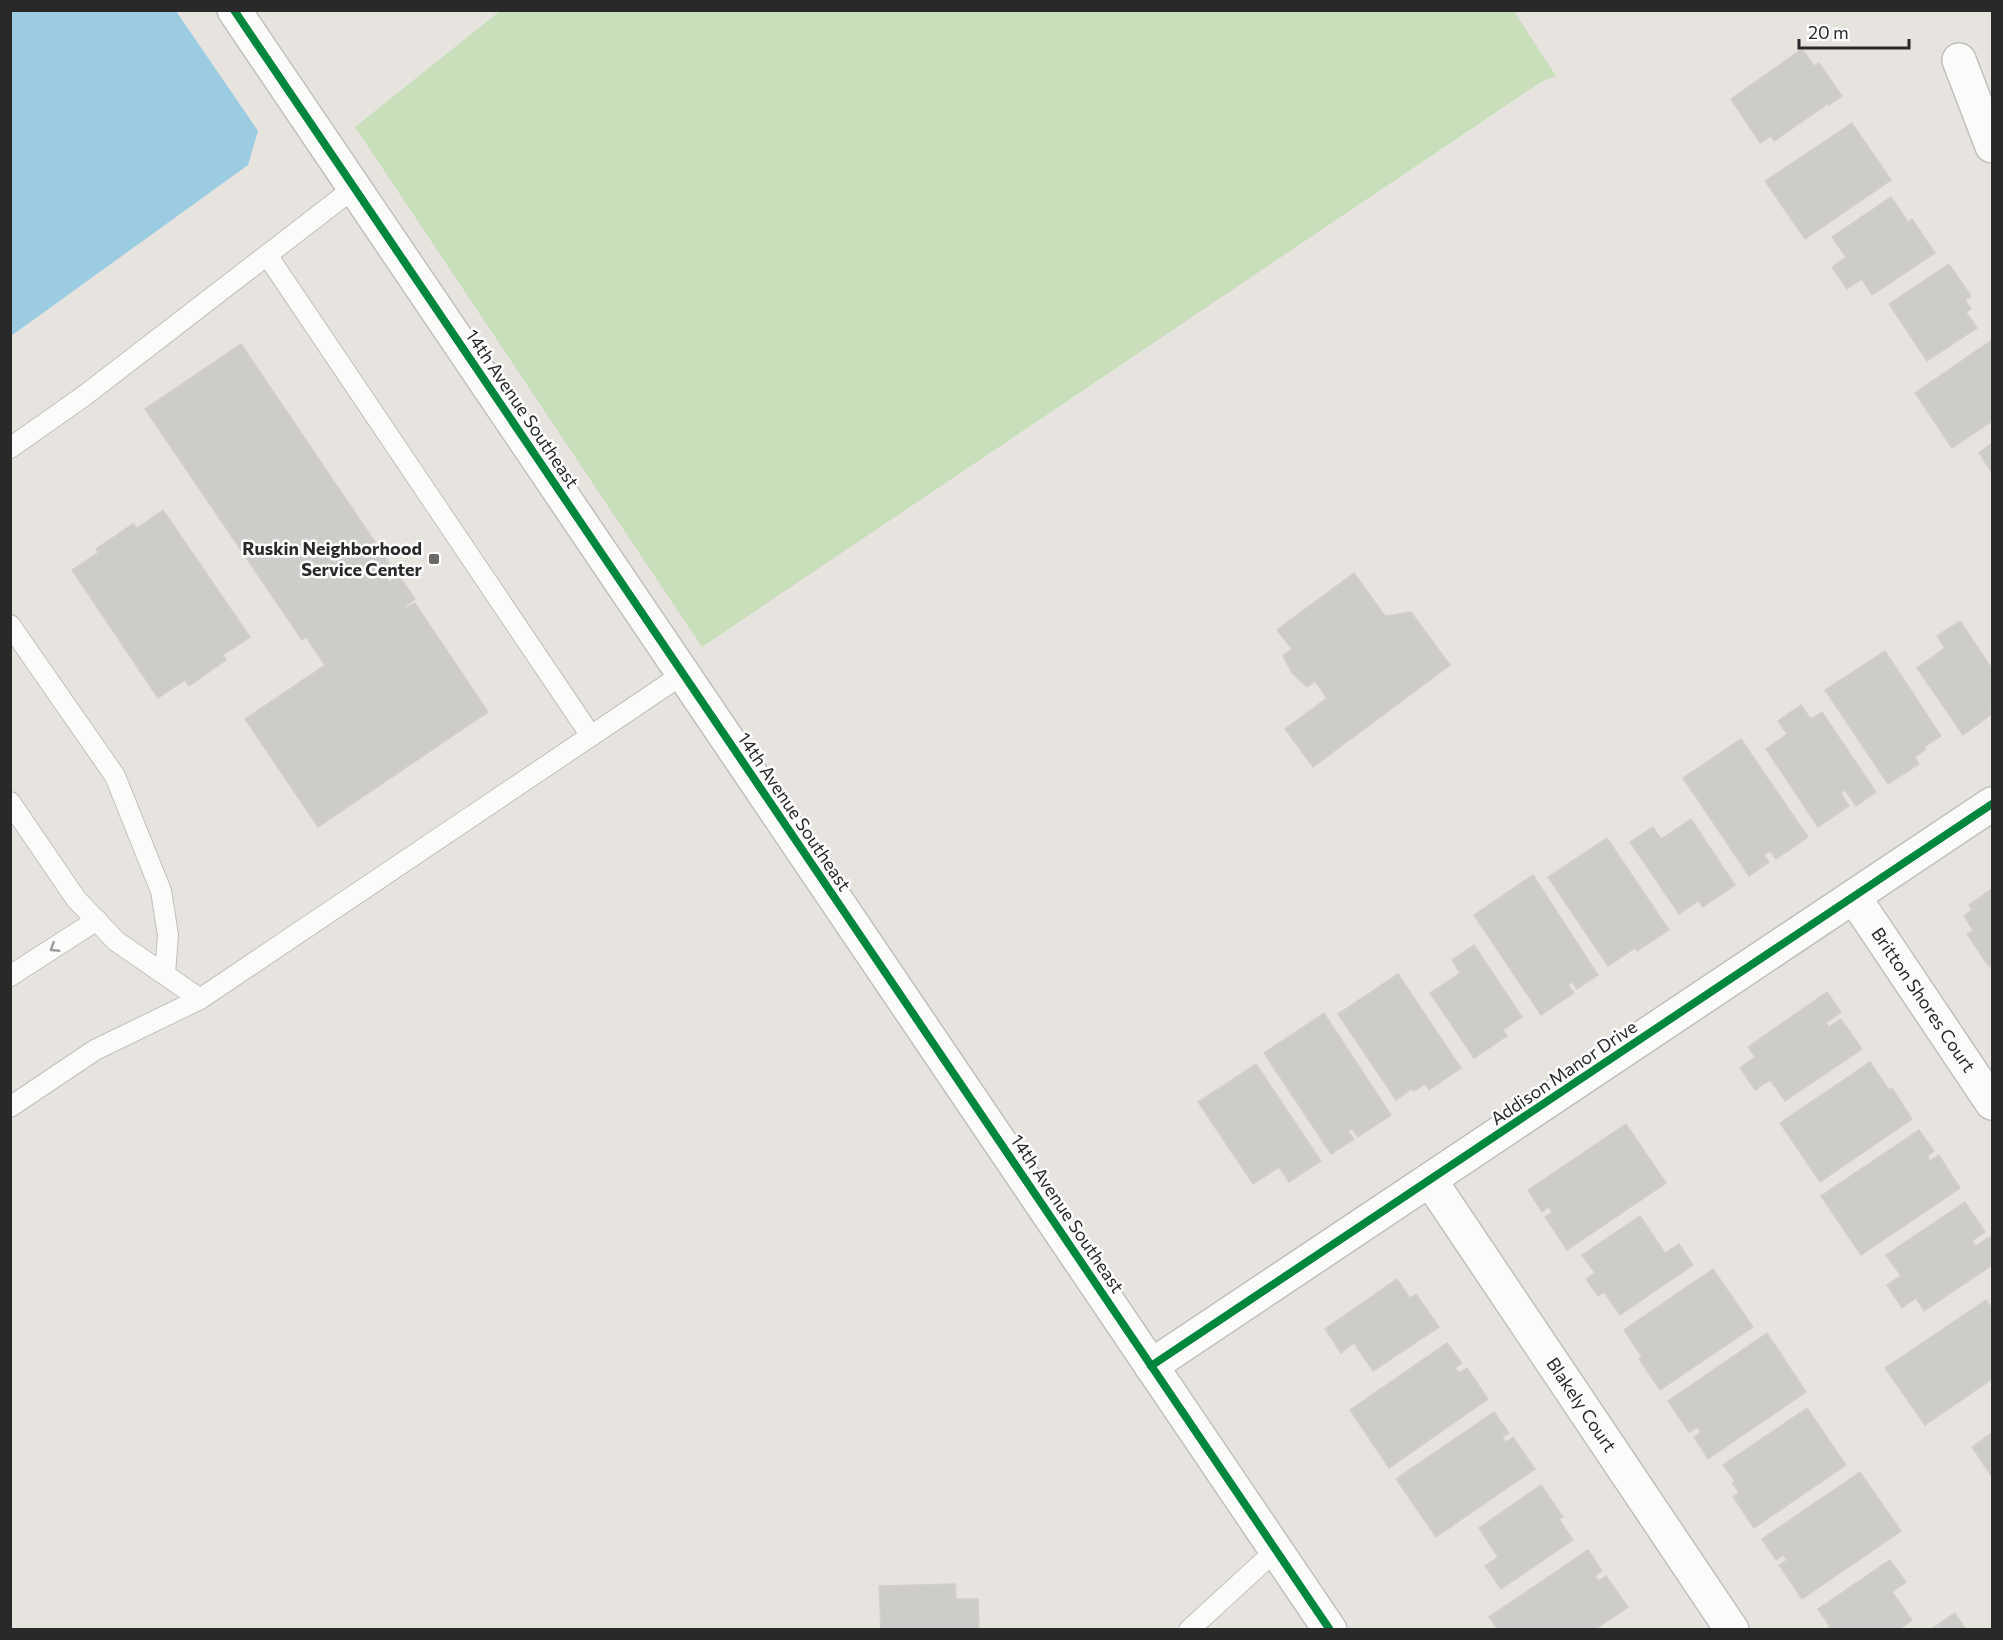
<svg xmlns="http://www.w3.org/2000/svg" width="2003" height="1640" viewBox="0 0 2003 1640" font-family="Commissioner,sans-serif">
<style>
.green{fill:#c9dfbc}
.water{fill:#9bcce1}
.building{fill:#ceccc9;stroke:#d2d0cc;stroke-width:1.5}
.lines{fill:none;stroke-linecap:round;stroke-linejoin:round}
.service-casing{stroke:#c1c0c0;stroke-width:22}
.minor-casing{stroke:#c1c0c0;stroke-width:36}
.tertiary-casing{stroke:#c1c0c0;stroke-width:36}
.service{stroke:#fbfbfa;stroke-width:20}
.minor{stroke:#fbfbfa;stroke-width:33}
.tertiary{stroke:#fbfbfa;stroke-width:33}
.cycleway-casing{stroke:#fff;stroke-width:11}
.cycleway{stroke:#00873e;stroke-width:8}
.oneway{stroke:#9c9c9c}
.poi-dot{fill:#6c6a69;stroke:#fff;stroke-width:2}
.labels{text-anchor:middle;stroke-width:5;stroke-linejoin:round;paint-order:stroke}
.street-label{font-size:18px;fill:#292929;stroke:#fff}
.poi-label{font-size:18px;font-weight:bold;fill:#292929;stroke:#fff;text-anchor:end}
</style>
<rect width="100%" height="100%" fill="#e7e4e0"/>
<!-- green -->
<polygon class="green" points="500,11 1514,11 1556,76 1541,82 702,647 355,127"/>
<!-- water -->
<polygon class="water" points="11,10 176,11 258,131 248,165 11,336"/>
<!-- building -->
<g class="building">
<polygon points="1802,49 1814,66 1819,63 1842,96 1829,105 1829,103 1774,141 1771,136 1760,143 1731,99"/>
<polygon points="1852,123 1891,180 1805,239 1765,181"/>
<polygon points="1891,197 1908,222 1912,219 1935,253 1872,295 1862,279 1847,289 1832,267 1846,257 1832,237"/>
<polygon points="1949,264 1971,296 1965,300 1971,309 1966,312 1977,328 1927,361 1889,304"/>
<polygon points="1992,340 1992,421 1952,448 1915,393"/>
<polygon points="241,344 396,573 387,579 389,582 399,575 415,599 405,606 406,608 415,603 488,712 318,827 245,719 325,665 306,637 302,640 145,409"/>
<polygon points="1992,443 1992,473 1979,453"/>
<polygon points="163,510 250,637 223,655 226,660 189,686 185,680 158,698 72,570 98,553 96,549 133,524 137,528"/>
<polygon points="1354,573 1385,616 1411,612 1450,665 1313,767 1285,729 1327,698 1315,681 1307,687 1292,673 1283,656 1292,649 1277,630"/>
<polygon points="1960,621 1992,669 1992,705 1990,706 1992,714 1963,735 1917,668 1945,648 1937,636"/>
<polygon points="1885,651 1941,736 1924,747 1926,749 1915,757 1919,764 1888,784 1825,690"/>
<polygon points="1801,705 1811,719 1822,712 1876,792 1856,806 1845,790 1841,793 1849,806 1818,827 1766,749 1787,734 1778,721"/>
<polygon points="1741,739 1808,837 1776,859 1770,851 1764,855 1769,862 1749,876 1683,778"/>
<polygon points="1691,819 1735,885 1703,907 1698,901 1679,914 1630,842 1653,827 1661,839"/>
<polygon points="1607,838 1669,930 1637,951 1635,948 1608,966 1548,877"/>
<polygon points="1533,875 1598,975 1577,989 1572,982 1568,985 1574,993 1541,1015 1474,915"/>
<polygon points="1992,889 1992,965 1989,967 1967,934 1973,930 1964,916 1972,910 1969,905"/>
<polygon points="1474,945 1522,1017 1503,1030 1507,1036 1474,1058 1430,993 1460,973 1452,960"/>
<polygon points="1398,974 1461,1068 1429,1090 1425,1084 1414,1091 1412,1089 1396,1100 1338,1014"/>
<polygon points="1827,992 1841,1012 1826,1023 1829,1027 1841,1019 1862,1049 1785,1101 1770,1080 1755,1090 1740,1068 1755,1057 1748,1047"/>
<polygon points="1324,1013 1391,1115 1358,1137 1352,1129 1348,1131 1354,1139 1331,1154 1264,1053"/>
<polygon points="1870,1062 1889,1090 1892,1088 1912,1119 1820,1182 1780,1123"/>
<polygon points="1256,1064 1321,1161 1289,1182 1279,1167 1253,1184 1198,1102"/>
<polygon points="1626,1124 1666,1183 1567,1250 1545,1217 1552,1212 1549,1207 1542,1212 1528,1190"/>
<polygon points="1919,1130 1934,1151 1927,1156 1930,1161 1939,1155 1960,1188 1861,1255 1821,1196"/>
<polygon points="1965,1202 1985,1232 1972,1241 1976,1246 1991,1236 1992,1237 1992,1265 1924,1311 1916,1298 1902,1308 1887,1285 1901,1276 1886,1255"/>
<polygon points="1640,1216 1665,1253 1679,1244 1693,1265 1620,1315 1604,1292 1598,1296 1586,1279 1595,1273 1582,1255"/>
<polygon points="1713,1269 1753,1327 1660,1390 1639,1359 1642,1357 1624,1330"/>
<polygon points="1397,1279 1410,1298 1416,1294 1439,1327 1373,1371 1354,1343 1341,1353 1325,1329"/>
<polygon points="1986,1300 1992,1310 1992,1379 1925,1425 1885,1368"/>
<polygon points="1767,1333 1806,1392 1708,1459 1694,1437 1701,1432 1697,1427 1689,1432 1668,1401"/>
<polygon points="1447,1343 1462,1363 1455,1368 1459,1373 1467,1368 1488,1399 1389,1468 1350,1410"/>
<polygon points="1807,1408 1846,1465 1754,1528 1733,1497 1739,1492 1732,1483 1735,1481 1723,1465"/>
<polygon points="1494,1412 1509,1433 1502,1437 1506,1442 1513,1437 1535,1469 1436,1537 1396,1479"/>
<polygon points="1992,1433 1992,1477 1972,1447"/>
<polygon points="1860,1472 1901,1531 1802,1599 1779,1565 1787,1560 1783,1555 1776,1560 1762,1539"/>
<polygon points="1541,1485 1563,1517 1559,1519 1573,1540 1501,1589 1485,1566 1498,1557 1479,1528"/>
<polygon points="1588,1550 1602,1571 1595,1576 1598,1581 1606,1576 1628,1607 1594,1630 1498,1630 1489,1617"/>
<polygon points="1890,1560 1906,1582 1892,1592 1912,1620 1898,1630 1827,1630 1830,1627 1818,1609"/>
<polygon points="955,1584 956,1599 978,1599 979,1630 881,1630 879,1586"/>
<polygon points="1955,1613 1966,1630 1930,1630"/>
</g>
<g class="lines">
<defs>
<g id="service">
<polyline points="267,255 591,736"/>
<polyline points="10,448 84,396 354,188"/>
<polyline points="10,625 115,776 161,891 168,935 165,974"/>
<polyline points="10,802 76,899 116,941 200,999 683,674"/>
<polyline points="10,976 97,920"/>
<polyline points="10,1107 95,1050 200,999"/>
<polyline points="1189,1630 1276,1550"/>
</g>
<g id="minor">
<polyline points="1959,60 1992,146"/>
<polyline points="1854,897 1992,1103"/>
<polyline points="1430,1180 1732,1630"/>
<polyline points="1151,1366 1992,804"/>
</g>
<polyline id="tertiary" points="234,10 1330,1630"/>
</defs>
<!-- service casing -->
<use href="#service" class="service-casing"/>
<!-- minor casing -->
<use href="#minor" class="minor-casing"/>
<!-- tertiary casing -->
<use href="#tertiary" class="tertiary-casing"/>
<!-- service -->
<use href="#service" class="service"/>
<!-- minor -->
<use href="#minor" class="minor"/>
<!-- tertiary -->
<use href="#tertiary" class="tertiary"/>
<defs>
<g id="cycleway">
<polyline points="234,10 1330,1630"/>
<polyline points="1151,1366 1992,804"/>
</g>
</defs>
<!-- cycleway casing -->
<use href="#cycleway" class="cycleway-casing"/>
<!-- cycleway -->
<use href="#cycleway" class="cycleway"/>
</g>
<!-- one-way arrows -->
<defs><path id="oneway-chevron" d="M-2-3.5L2.5 0L-2 3.5" fill="none" stroke-width="1.6" stroke-linecap="round" stroke-linejoin="round" transform="scale(1.5)"/></defs>
<use class="oneway" href="#oneway-chevron" transform="translate(54 948) rotate(147)"/>
<!-- markers -->
<rect class="poi-dot" x="428" y="553" width="12" height="12" rx="3"/>
<g class="labels">
<!-- street labels -->
<g class="street-label">
<text transform="translate(522 409) rotate(56)" y="6">14th Avenue Southeast</text>
<text transform="translate(794 812) rotate(56)" y="6">14th Avenue Southeast</text>
<text transform="translate(1923 1000) rotate(56)" y="6">Britton Shores Court</text>
<text transform="translate(1564 1073) rotate(-34)" y="6">Addison Manor Drive</text>
<text transform="translate(1067 1214) rotate(56)" y="6">14th Avenue Southeast</text>
<text transform="translate(1581 1405) rotate(56)" y="6">Blakely Court</text>
</g>
<!-- poi labels -->
<g class="poi-label">
<text x="422" y="555">Ruskin Neighborhood<tspan x="422" dy="21">Service Center</tspan></text>
</g>
</g>
<!-- border -->
<rect width="2003" height="1640" fill="none" stroke="#292929" stroke-width="24"/>
<!-- scale -->
<path d="M1799 39v9h110v-9" fill="none" stroke="#292929" stroke-width="3"/>
<text x="1808" y="39" font-size="18" fill="#292929" stroke="#ffffff" stroke-width="4.5" paint-order="stroke">20 m</text>
</svg>
